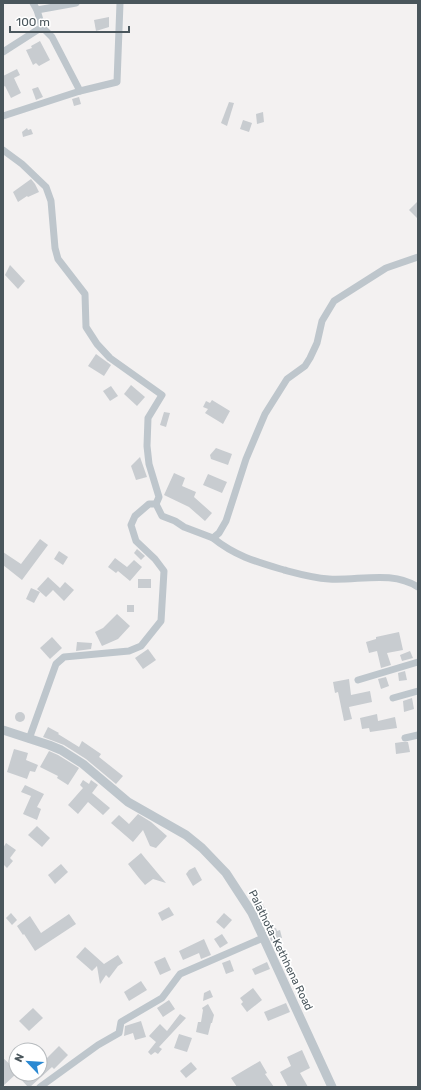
<svg xmlns="http://www.w3.org/2000/svg" width="421" height="1090" viewBox="0 0 421 1090" font-family="Rubik,sans-serif">
<style>
.building{fill:#c8ccd0}
.lines{fill:none;stroke-linecap:round;stroke-linejoin:round}
.minor{stroke:#bec6cc;stroke-width:7}
.tertiary{stroke:#bec6cc;stroke-width:9}
.labels{text-anchor:middle;stroke-width:3.5;stroke-linejoin:round;paint-order:stroke}
.street-label{font-size:11px;fill:#4a565c;stroke:#fff}
</style>
<rect width="100%" height="100%" fill="#f3f1f1"/>
<!-- building -->
<g class="building">
<polygon points="109,17 109,27 96,31 94,20"/>
<polygon points="40,41 50,60 39,66 36,63 33,65 26,50 32,48 31,46"/>
<polygon points="17,69 20,75 14,78 21,93 11,98 5,86 3,87 3,76"/>
<polygon points="38,87 43,97 36,100 32,89"/>
<polygon points="79,97 81,104 74,106 72,99"/>
<polygon points="229,102 234,103 227,126 221,123"/>
<polygon points="263,112 264,122 257,124 256,114"/>
<polygon points="243,120 252,123 249,132 240,129"/>
<polygon points="27,128 28,130 31,129 33,134 23,137 22,132"/>
<polygon points="31,179 35,184 39,192 28,197 27,196 18,202 13,192"/>
<polygon points="418,201 418,219 409,210"/>
<polygon points="10,265 25,281 18,289 5,275"/>
<polygon points="96,354 111,365 104,376 88,366"/>
<polygon points="131,385 145,397 137,406 124,394"/>
<polygon points="111,386 118,396 110,401 103,391"/>
<polygon points="212,400 230,411 223,424 205,413 208,409 203,407 206,401 210,403"/>
<polygon points="164,412 170,413 166,427 160,425"/>
<polygon points="216,448 232,454 228,465 211,459 210,455"/>
<polygon points="140,457 147,477 136,480 131,466"/>
<polygon points="174,473 185,478 182,486 196,492 194,497 212,513 205,521 189,507 164,495"/>
<polygon points="208,474 227,482 222,493 203,485"/>
<polygon points="40,539 48,545 22,580 3,565 3,552 21,564"/>
<polygon points="137,549 145,556 141,560 134,553"/>
<polygon points="59,551 68,557 63,565 54,559"/>
<polygon points="115,558 127,567 134,560 142,567 130,581 118,571 116,573 108,567"/>
<polygon points="48,577 60,588 65,582 74,590 64,601 53,590 46,597 37,589"/>
<rect x="138" y="579" width="13" height="9"/>
<polygon points="31,588 40,592 34,603 26,599"/>
<rect x="127" y="605" width="7" height="7"/>
<polygon points="117,614 130,626 118,639 102,646 95,632 103,628"/>
<polygon points="399,632 403,650 387,653 391,665 381,668 377,651 369,653 366,642 376,639 376,637"/>
<polygon points="52,637 62,648 50,659 40,648"/>
<polygon points="77,642 92,643 91,649 76,651"/>
<polygon points="148,649 156,660 143,669 135,658"/>
<polygon points="410,651 413,658 402,661 400,655"/>
<polygon points="405,671 407,680 399,681 398,673"/>
<polygon points="386,677 389,686 381,689 378,679"/>
<polygon points="349,679 351,695 370,691 372,702 349,707 352,719 344,721 338,692 335,693 333,682"/>
<polygon points="412,698 414,709 404,712 403,701"/>
<circle cx="20" cy="717" r="5"/>
<polygon points="377,714 378,721 395,717 397,728 370,732 369,728 362,729 360,718"/>
<polygon points="48,727 59,733 58,734 79,747 82,741 101,754 99,757 123,776 116,784 86,759 64,745 43,737"/>
<polygon points="402,742 408,742 410,752 396,754 395,743"/>
<polygon points="14,749 28,753 26,760 38,765 35,772 30,771 27,779 7,772"/>
<polygon points="49,751 58,755 79,768 68,785 57,778 58,776 40,767"/>
<polygon points="83,780 89,784 91,780 98,785 92,793 110,808 103,815 88,802 78,814 68,805 83,788 80,785"/>
<polygon points="25,785 44,794 37,807 41,809 37,820 23,814 31,796 21,792"/>
<polygon points="138,814 151,822 167,836 156,848 150,846 143,830 133,842 111,823 119,815 129,824"/>
<polygon points="37,826 50,838 42,847 28,835"/>
<polygon points="6,843 16,850 10,858 13,861 7,868 3,864 3,848"/>
<polygon points="141,853 145,858 166,883 153,879 145,885 139,878 128,864"/>
<polygon points="61,864 68,872 55,884 48,875"/>
<polygon points="195,867 202,880 193,886 186,874 189,870"/>
<polygon points="261,901 267,912 260,916 254,905"/>
<polygon points="169,907 174,915 162,921 158,913"/>
<polygon points="11,913 17,920 12,925 6,918"/>
<polygon points="224,913 232,920 224,929 216,922"/>
<polygon points="69,914 76,924 35,951 24,934 23,935 17,926 30,916 41,933"/>
<polygon points="276,928 277,931 280,930 282,938 279,939 282,947 275,949 268,934 269,933 268,930"/>
<polygon points="222,934 228,943 220,948 214,939"/>
<polygon points="204,939 211,955 201,959 199,953 183,960 179,951"/>
<polygon points="85,947 104,964 118,955 123,963 118,966 109,978 106,975 100,984 97,966 92,971 76,957"/>
<polygon points="165,957 171,970 160,975 154,962"/>
<polygon points="230,960 234,971 226,974 222,963"/>
<polygon points="267,962 270,969 255,975 252,969"/>
<polygon points="141,981 147,990 129,1001 124,992"/>
<polygon points="253,988 262,1000 247,1012 241,1004 243,1002 240,998"/>
<polygon points="210,990 213,997 203,1001 204,993"/>
<polygon points="169,1000 175,1009 163,1017 157,1008"/>
<polygon points="286,1003 290,1012 268,1021 264,1012"/>
<polygon points="208,1004 214,1015 212,1023 211,1023 208,1035 196,1032 198,1022 201,1022 203,1010 202,1008"/>
<polygon points="33,1008 43,1018 29,1031 19,1021"/>
<polygon points="180,1014 186,1018 159,1047 162,1049 158,1054 155,1052 151,1055 148,1052 156,1042 149,1036 160,1024 167,1031"/>
<polygon points="141,1021 146,1037 135,1040 133,1033 124,1036 125,1026"/>
<polygon points="179,1034 192,1038 187,1052 174,1048"/>
<polygon points="59,1046 68,1055 54,1069 52,1067 30,1087 28,1087 16,1074 40,1074 40,1065"/>
<polygon points="302,1050 310,1068 300,1073 308,1087 288,1087 280,1072 291,1066 287,1057"/>
<polygon points="3,1058 13,1067 16,1064 16,1074 3,1086"/>
<polygon points="260,1061 267,1073 265,1074 274,1087 237,1087 231,1078"/>
<polygon points="191,1062 197,1069 186,1078 180,1071"/>
</g>
<g class="lines">
<!-- minor -->
<g class="minor">
<polyline points="37,10 76,3"/>
<polyline points="42,27 52,37 80,91"/>
<polyline points="3,52 42,27 37,10 33,3"/>
<polyline points="3,116 80,91 117,82 120,3"/>
<polyline points="3,150 22,164 46,187 51,201 55,248 58,259 85,294 86,327 97,344 110,358 162,395 148,418 147,446 149,464 159,497 156,504"/>
<path d="M213,538c22,18 44,24 71,32 15,4 29,8 45,9 29,2 63,-9 89,8"/>
<polyline points="358,680 418,662"/>
<polyline points="393,698 418,691"/>
<polyline points="405,738 418,735"/>
<polyline points="29,739 56,664 64,657 129,651 141,646 161,621 164,571 155,559 136,541 131,525 135,516 149,504 156,504 162,516 175,521 184,527 213,538 219,533 226,521 246,459 265,414 287,379 305,366 310,358 317,343 322,321 334,301 386,268 418,257"/>
<polyline points="40,1087 98,1045 119,1033 121,1022 162,998 180,974 263,938"/>
</g>
<!-- tertiary -->
<polyline class="tertiary" points="3,730 49,745 61,750 83,764 128,802 186,835 202,848 226,873 252,913 332,1087"/>
</g>
<g class="labels">
<!-- street labels -->
<g class="street-label">
<text transform="translate(281 950) rotate(64)" y="4">Palathota-Kethhena Road</text>
</g>
</g>
<!-- border -->
<rect width="421" height="1090" fill="none" stroke="#4a565c" stroke-width="8"/>
<!-- north arrow -->
<g transform="translate(28 1062) rotate(295)"><circle r="19" fill="#ffffff" stroke="#b7bbbe"/>
<path d="M0-3L7 15L0 10L-7 15Z" fill="#2b89d2"/>
<text y="-6" font-size="11" font-weight="bold" text-anchor="middle" fill="#4a565c">N</text>
</g>
<!-- scale -->
<path d="M10 26v6h119v-6" fill="none" stroke="#4a565c" stroke-width="2"/>
<text x="16" y="26" font-size="12" fill="#4a565c" stroke="#ffffff" stroke-width="3" paint-order="stroke">100 m</text>
</svg>
